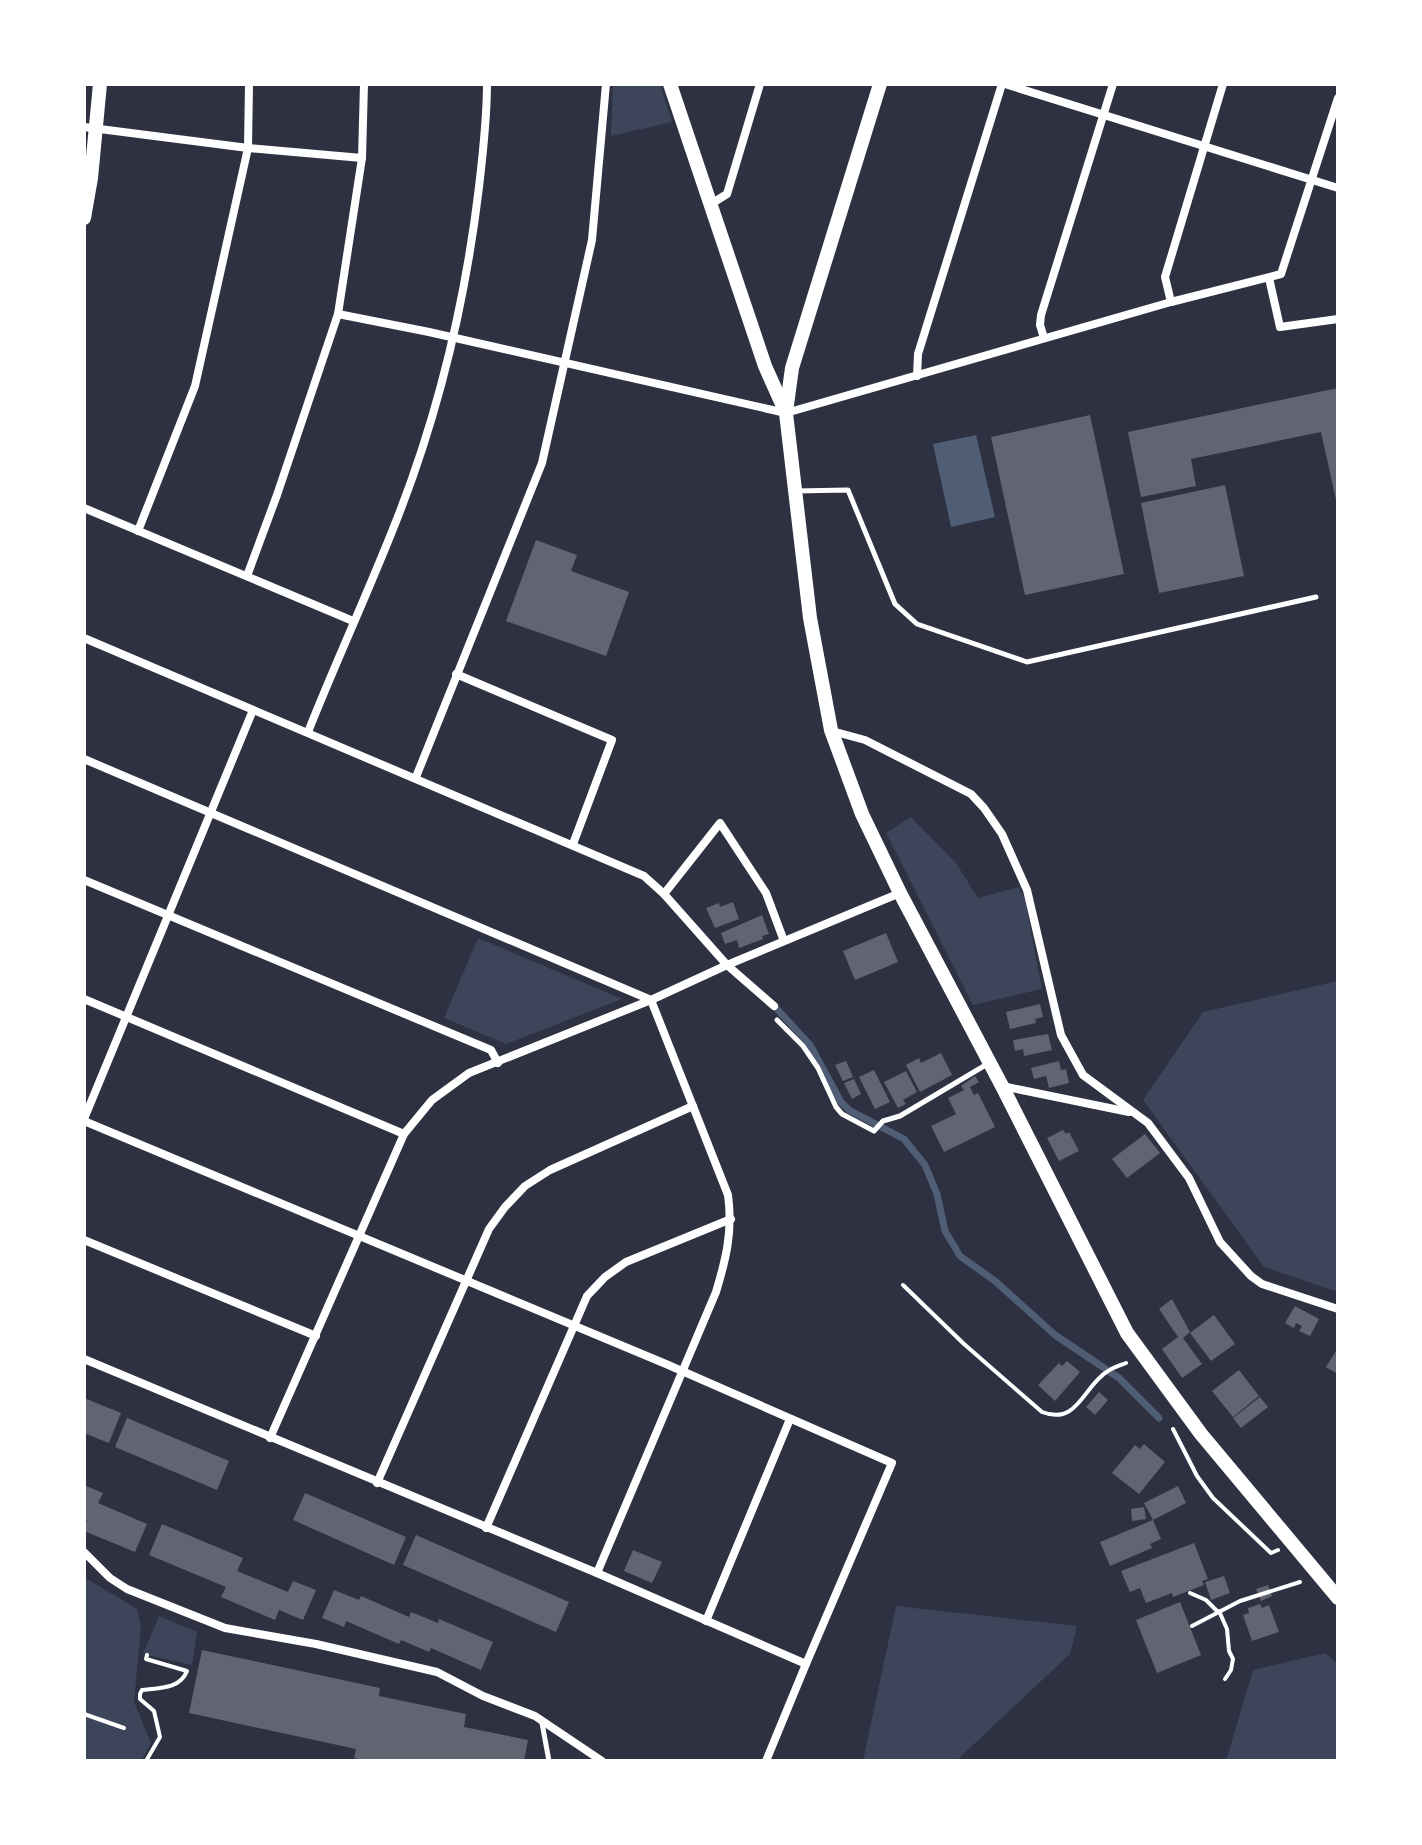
<svg xmlns="http://www.w3.org/2000/svg" width="1422" height="1845" viewBox="0 0 1422 1845" font-family="'DejaVu Sans',sans-serif">
<style>
.green{fill:#3c4559}
.water{fill:#4f5d75}
.lines{fill:none;stroke-linecap:round;stroke-linejoin:round}
.stream{stroke:#4f5d75;stroke-width:7}
.building{fill:#626471}
.path{stroke:#fff;stroke-width:4}
.service{stroke:#fff;stroke-width:5}
.minor{stroke:#fff;stroke-width:8}
.tertiary{stroke:#fff;stroke-width:14}
</style>
<rect width="100%" height="100%" fill="#2d3142"/>
<!-- green -->
<g class="green">
<polygon points="613,84 660,84 672,122 611,136"/>
<polygon points="911,817 956,863 978,898 1019,887 1025,900 1042,989 973,1005 886,833"/>
<polygon points="478,938 622,999 506,1044 444,1018"/>
<polygon points="1338,981 1338,1292 1264,1267 1143,1100 1203,1012"/>
<polygon points="84,1577 137,1609 141,1628 134,1702 151,1743 141,1761 84,1761"/>
<polygon points="896,1606 1077,1626 1070,1654 956,1761 863,1761"/>
<polygon points="159,1616 197,1632 192,1665 143,1654"/>
<polygon points="1325,1653 1338,1664 1338,1761 1226,1761 1253,1670"/>
</g>
<!-- water -->
<polygon class="water" points="976,435 995,517 951,527 933,444"/>
<g class="lines">
<!-- stream -->
<polyline class="stream" points="776,1008 810,1045 841,1102 849,1110 904,1139 925,1165 937,1194 945,1231 960,1256 995,1281 1055,1335 1119,1378 1159,1418"/>
</g>
<!-- building -->
<g class="building">
<polygon points="1338,388 1338,509 1321,432 1191,459 1196,486 1141,497 1128,432"/>
<polygon points="1090,415 1124,574 1025,595 991,437"/>
<polygon points="1225,485 1244,576 1159,593 1141,503"/>
<polygon points="536,540 577,555 571,571 629,592 606,656 506,621"/>
<polygon points="733,902 739,919 715,928 706,908 719,903 720,907"/>
<polygon points="762,915 769,934 762,936 763,939 739,948 737,940 725,944 721,933"/>
<polygon points="886,933 898,962 855,980 843,951"/>
<polygon points="1040,1004 1043,1017 1035,1019 1036,1023 1010,1029 1006,1012"/>
<polygon points="1048,1034 1052,1050 1024,1056 1023,1049 1015,1051 1013,1040"/>
<polygon points="941,1053 952,1075 920,1092 906,1065 919,1058 921,1063"/>
<polygon points="846,1061 853,1077 843,1081 835,1065"/>
<polygon points="1059,1061 1061,1070 1066,1069 1069,1083 1049,1088 1046,1076 1034,1079 1031,1068"/>
<polygon points="874,1070 890,1102 875,1109 859,1077"/>
<polygon points="906,1071 917,1092 903,1100 906,1104 898,1108 884,1082"/>
<polygon points="975,1076 979,1082 970,1087 974,1095 978,1093 995,1127 944,1152 931,1126 956,1114 948,1098 964,1090 961,1086"/>
<polygon points="854,1079 861,1094 852,1099 844,1083"/>
<polygon points="1063,1130 1066,1134 1069,1132 1079,1151 1059,1161 1047,1138"/>
<polygon points="1145,1134 1160,1153 1127,1178 1112,1159"/>
<polygon points="1172,1299 1190,1332 1183,1338 1202,1364 1182,1378 1162,1349 1178,1337 1159,1309"/>
<polygon points="1295,1306 1319,1319 1310,1336 1299,1331 1302,1326 1296,1323 1294,1328 1285,1323"/>
<polygon points="1214,1315 1235,1344 1211,1361 1190,1333"/>
<polygon points="1338,1348 1338,1374 1326,1367"/>
<polygon points="1067,1361 1080,1372 1055,1401 1038,1385 1059,1363 1062,1366"/>
<polygon points="1239,1370 1259,1396 1233,1417 1212,1391"/>
<polygon points="1099,1392 1108,1400 1095,1415 1086,1407"/>
<polygon points="1260,1397 1268,1407 1241,1428 1233,1418"/>
<polygon points="84,1398 121,1413 109,1443 84,1433"/>
<polygon points="127,1418 229,1461 217,1490 115,1447"/>
<polygon points="1144,1444 1165,1462 1139,1494 1112,1473 1135,1445 1140,1449"/>
<polygon points="84,1485 103,1493 98,1503 147,1524 135,1552 84,1531 87,1520 84,1519"/>
<polygon points="1178,1486 1186,1503 1153,1520 1144,1503"/>
<polygon points="305,1493 406,1537 394,1565 293,1520"/>
<polygon points="1144,1507 1146,1519 1132,1521 1131,1509"/>
<polygon points="1153,1520 1161,1539 1150,1544 1152,1548 1110,1566 1100,1542"/>
<polygon points="162,1524 243,1558 237,1571 288,1592 293,1581 316,1590 303,1620 279,1610 275,1620 221,1597 226,1587 149,1555"/>
<polygon points="416,1535 569,1602 556,1632 403,1565"/>
<polygon points="1194,1543 1208,1579 1202,1581 1204,1585 1173,1597 1172,1593 1146,1603 1140,1588 1130,1592 1121,1571"/>
<polygon points="633,1550 662,1562 652,1583 624,1571"/>
<polygon points="1224,1576 1230,1593 1211,1600 1205,1582"/>
<polygon points="1268,1585 1272,1596 1261,1601 1256,1589"/>
<polygon points="334,1590 359,1600 361,1596 409,1617 411,1612 438,1623 439,1619 493,1642 481,1670 431,1648 429,1652 401,1640 399,1644 346,1621 344,1627 322,1618"/>
<polygon points="1180,1602 1201,1655 1157,1673 1136,1620"/>
<polygon points="1260,1604 1262,1608 1269,1605 1279,1632 1252,1641 1243,1615 1249,1613 1248,1608"/>
<polygon points="202,1650 380,1688 379,1696 466,1714 464,1727 528,1740 524,1761 368,1761 354,1758 356,1749 189,1713"/>
</g>
<g class="lines">
<!-- path -->
<g class="path">
<path d="M903,1285l61,59 78,68c36,14 41,-26 66,-41 5,-4 13,-6 18,-8"/>
<polyline points="1173,1429 1197,1476 1213,1498 1271,1553 1278,1550"/>
<polyline points="1190,1593 1206,1600 1218,1612"/>
<polyline points="1219,1611 1227,1629 1229,1651 1233,1659 1231,1670 1225,1679"/>
<polyline points="1192,1626 1240,1601 1300,1582"/>
<polyline points="84,1714 124,1728"/>
<path d="M146,1761l14,-24 -6,-26 -14,-12v-5l2,-4c18,-2 38,-1 45,-19l-41,-12 1,-4"/>
</g>
<!-- service -->
<g class="service">
<polyline points="795,491 848,490 895,604 917,624 1027,662 1316,597"/>
<polyline points="777,1020 803,1046 818,1068 836,1107 842,1114 874,1131 883,1121 900,1116 989,1063"/>
<polyline points="542,1723 549,1761"/>
</g>
<!-- minor -->
<g class="minor">
<polyline points="1005,84 1338,188"/>
<polyline points="84,127 248,148 362,158 338,314 429,332 786,413 1171,302 1281,274 1338,98"/>
<polyline points="362,158 364,84"/>
<polyline points="711,204 727,194 760,84"/>
<polyline points="1269,278 1280,327 1338,319"/>
<polyline points="1171,302 1165,277 1223,84"/>
<polyline points="1044,338 1040,325 1041,315 1113,84"/>
<polyline points="917,376 918,354 1002,84"/>
<polyline points="84,508 353,621"/>
<polyline points="138,531 195,386 248,148 249,84"/>
<polyline points="247,576 277,495 338,314"/>
<polyline points="84,638 644,876 664,894 727,965 774,1006"/>
<polyline points="456,674 612,740 573,844"/>
<polyline points="832,731 865,740 971,794 984,808 1002,834 1027,890 1061,1035 1083,1075 1148,1123 1189,1178 1220,1242 1251,1276 1262,1284 1338,1309"/>
<path d="M308,732c27,-68 58,-135 85,-203 44,-109 72,-225 86,-342 4,-34 8,-68 8,-103"/>
<path d="M84,759l567,241 77,195c5,36 -2,64 -12,97l-119,281"/>
<polyline points="416,777 542,463 592,240 606,84"/>
<polyline points="84,880 491,1050 498,1063"/>
<polyline points="664,894 720,823 766,893 784,941"/>
<polyline points="84,999 404,1134"/>
<polyline points="1002,1086 1129,1112"/>
<polyline points="84,1119 253,710"/>
<polyline points="84,1121 666,1364 892,1463 806,1664 597,1573 84,1359"/>
<polyline points="84,1240 316,1336"/>
<polyline points="270,1438 404,1134 432,1100 469,1073 651,1000 727,965 900,893"/>
<polyline points="377,1483 489,1229 505,1207 525,1186 550,1170 693,1106"/>
<polyline points="486,1528 587,1296 605,1277 626,1262 731,1219"/>
<polyline points="84,1552 110,1578 127,1589 225,1628 316,1644 437,1672 483,1696 535,1716 602,1761"/>
<polyline points="706,1621 790,1419"/>
<polyline points="766,1761 806,1664"/>
</g>
<!-- tertiary -->
<g class="tertiary">
<polyline points="670,84 765,366 786,413 810,618 831,730 862,814 900,893 1002,1086 1127,1333 1201,1434 1338,1598"/>
<polyline points="84,218 91,178 100,84"/>
<polyline points="786,412 792,368 880,84"/>
</g>
</g>
<!-- border -->
<rect width="1422" height="1845" fill="none" stroke="#ffffff" stroke-width="172"/>
</svg>
